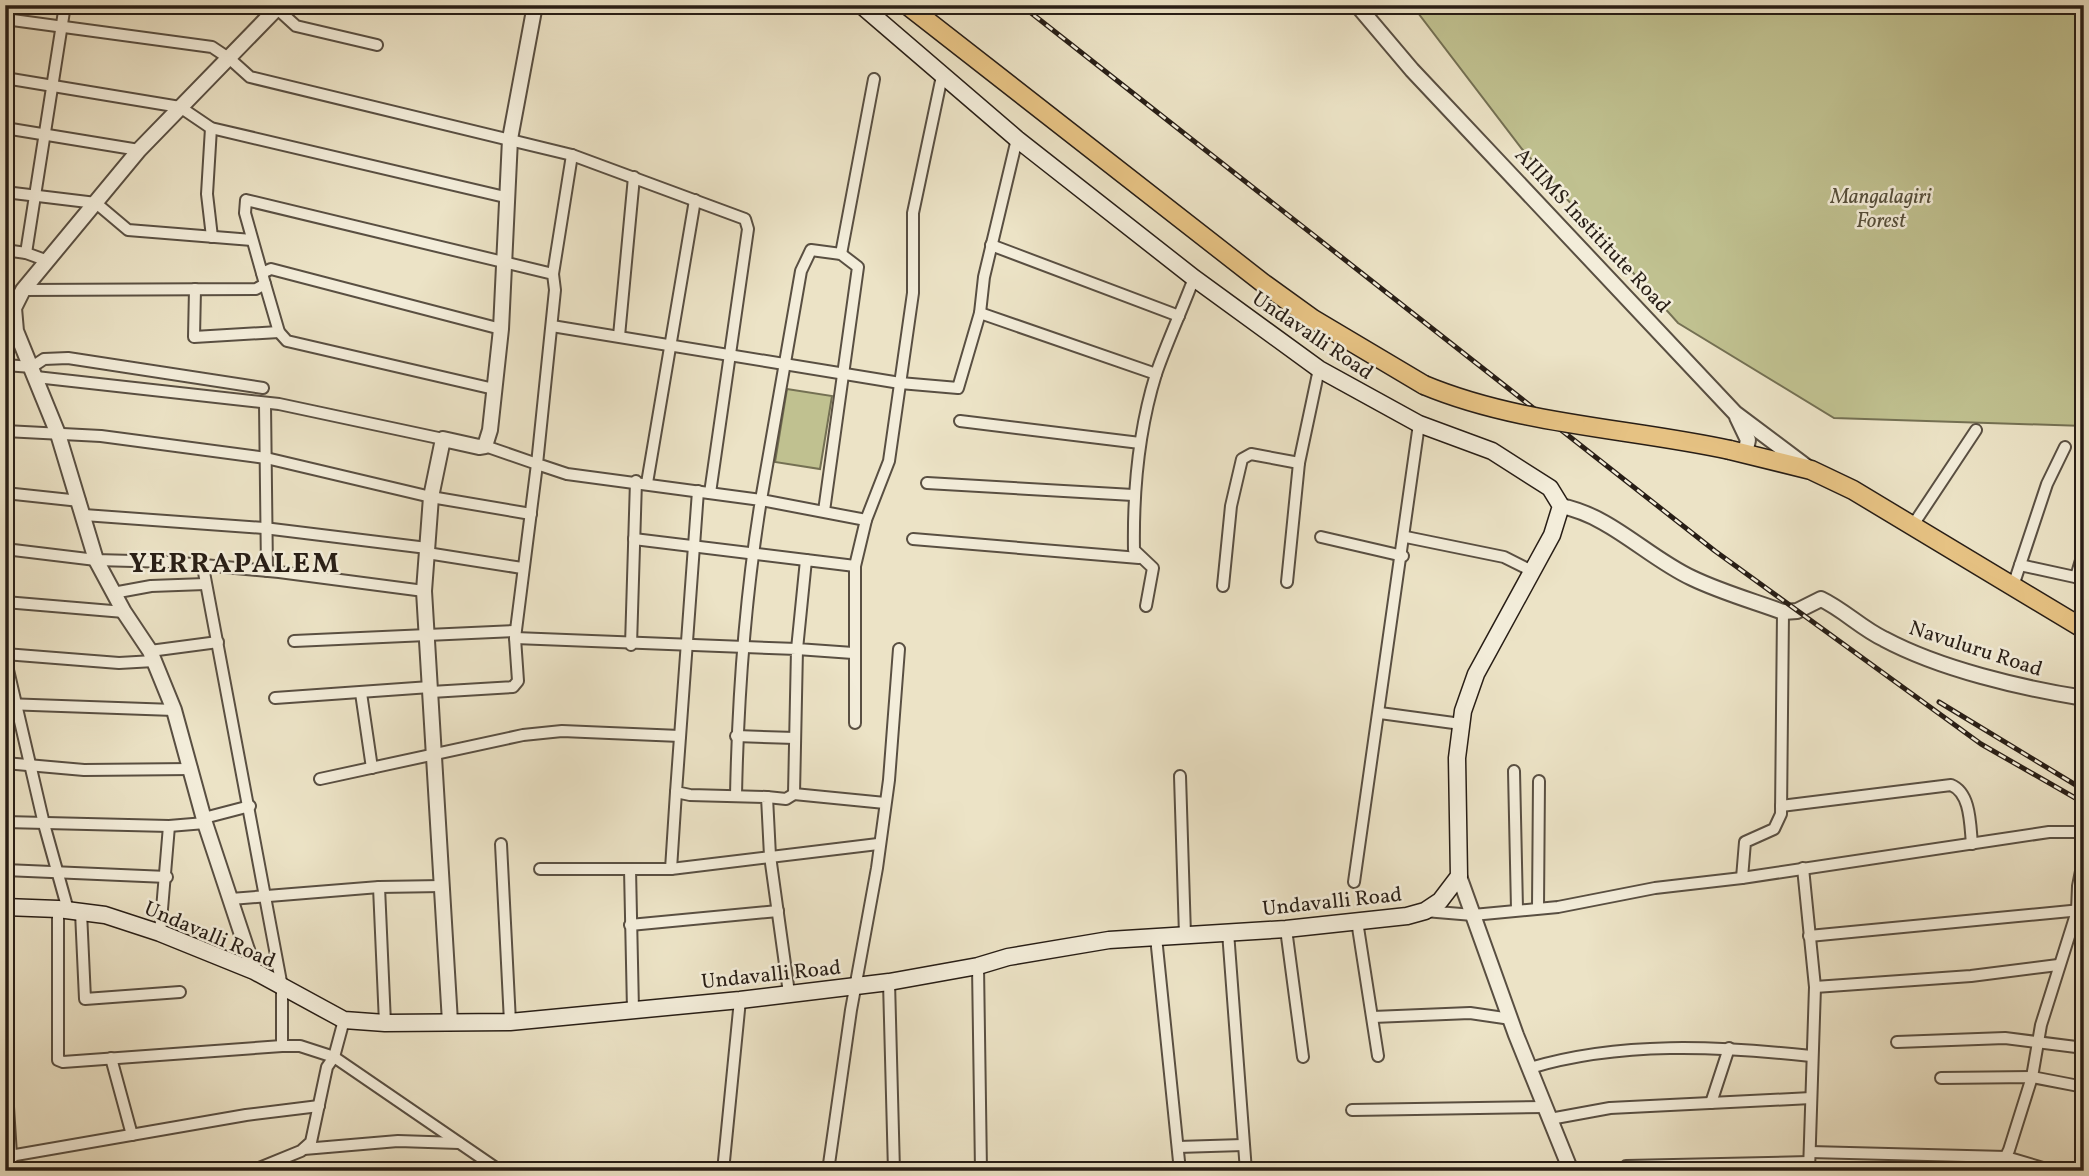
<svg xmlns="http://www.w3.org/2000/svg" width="2089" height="1176" viewBox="0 0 2089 1176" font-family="Vollkorn,serif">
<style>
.green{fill:#c0c190;stroke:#747053;stroke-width:2}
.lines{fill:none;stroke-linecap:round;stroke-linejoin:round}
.minor-casing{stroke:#594f42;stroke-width:14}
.tertiary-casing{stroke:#594f42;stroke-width:18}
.secondary-casing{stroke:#281e16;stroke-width:19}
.primary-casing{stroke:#281e16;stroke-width:21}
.minor{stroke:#f3edda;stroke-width:10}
.tertiary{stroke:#f3edda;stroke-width:14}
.secondary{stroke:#f3edda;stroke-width:16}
.primary{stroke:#e6c283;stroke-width:18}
.rail-casing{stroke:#281e16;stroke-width:5}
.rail{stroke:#f3edda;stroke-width:2.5;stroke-dasharray:8;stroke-linecap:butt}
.primary-bridge-casing{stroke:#281e16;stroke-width:21;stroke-linecap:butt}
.primary-bridge{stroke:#e6c283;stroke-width:18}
.labels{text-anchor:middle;stroke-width:5;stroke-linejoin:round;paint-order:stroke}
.park-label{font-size:21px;font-style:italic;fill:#564f3b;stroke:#f3edda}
.street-label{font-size:21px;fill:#281e16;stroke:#f3edda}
.district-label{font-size:28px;font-weight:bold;letter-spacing:2px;fill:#281e16;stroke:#f3edda}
</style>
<rect width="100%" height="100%" fill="#ece3c6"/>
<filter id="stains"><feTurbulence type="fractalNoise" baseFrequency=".00286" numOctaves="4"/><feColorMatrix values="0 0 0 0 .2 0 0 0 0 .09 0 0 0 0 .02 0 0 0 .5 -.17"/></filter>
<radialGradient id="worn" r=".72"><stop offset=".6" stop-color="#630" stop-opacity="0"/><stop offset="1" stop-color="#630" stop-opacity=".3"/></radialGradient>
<!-- green -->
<g class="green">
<polygon points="1412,5 2084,5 2084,426 1834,418 1678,323 1522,149"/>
<polygon points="787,389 832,396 820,469 775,462"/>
</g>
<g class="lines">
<defs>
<g id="minor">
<polyline points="273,5 296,26 377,45"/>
<polyline points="5,19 212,47 230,59 250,77 572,155 745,219 748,229 710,493"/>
<polyline points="5,78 180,107 211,128 505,197"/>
<polyline points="5,128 139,150"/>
<polyline points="211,128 207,194 212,237"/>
<polyline points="5,192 96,203 128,230 252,240"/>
<polyline points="991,245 1179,316"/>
<polyline points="5,250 26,253 48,261"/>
<polyline points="26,253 65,5"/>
<polyline points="841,254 874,79"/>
<polyline points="262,273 271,269 501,329"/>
<polyline points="553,274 572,155"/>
<polyline points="265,284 279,332 287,341 494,389"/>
<polyline points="195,289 194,337 279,332"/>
<path d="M23,290l233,-1 9,-5 -20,-71 1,-13 307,74 2,16 -18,174 30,10 194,26c-16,98 -23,196 -25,295"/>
<polyline points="980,313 1156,374"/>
<polyline points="552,326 900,383 958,388 980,313 984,277 1017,139"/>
<polyline points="619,336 634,177"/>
<polyline points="5,365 32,367 44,359 68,358 263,388"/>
<polyline points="36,377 279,404 443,439"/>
<polyline points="265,404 267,571"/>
<polyline points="960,421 1140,443"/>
<polyline points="5,431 101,436 266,458 431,497 531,514"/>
<polyline points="647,483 695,200"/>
<polyline points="927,483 1133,495"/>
<polyline points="698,491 676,792 690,795 767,797 770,856 789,993"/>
<polyline points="5,493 80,501"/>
<polyline points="824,511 858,267 841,254 811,250 801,271 761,500 866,520"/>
<polyline points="84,515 264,528 427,548"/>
<polyline points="1913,525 1976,430"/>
<polyline points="1321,537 1403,556"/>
<polyline points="1406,537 1504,557 1532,571"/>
<polyline points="634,539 806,560"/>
<polyline points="913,539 1139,558"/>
<polyline points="5,549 96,560 171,562 279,572 424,591"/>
<polyline points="427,553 522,568"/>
<polyline points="2020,565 2084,579"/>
<polyline points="203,567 282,987 282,1046"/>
<polyline points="2076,577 2084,550"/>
<polyline points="1287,582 1299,463 1319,369"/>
<polyline points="1223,586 1231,506 1242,459 1251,454 1299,463"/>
<polyline points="2013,586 2047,484 2065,447"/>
<polyline points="113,593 151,586 205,584"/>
<polyline points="5,602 124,612"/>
<path d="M1146,606l7,-38 -19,-18c-1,-60 4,-118 22,-176 11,-32 26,-64 38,-96"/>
<polyline points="515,638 797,649 794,794 786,799 767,797"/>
<polyline points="294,641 515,631"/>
<polyline points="631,645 636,481"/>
<polyline points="150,651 218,642"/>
<polyline points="853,653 797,649 806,560 855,566 866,520 889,461 913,293 913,213 942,76"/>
<polyline points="5,654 119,663 154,661"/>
<polyline points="5,657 44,824 68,910"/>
<polyline points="431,692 513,687 518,681 515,638 537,464 485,446"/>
<polyline points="361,693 372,768"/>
<polyline points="275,698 430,687"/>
<polyline points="5,704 174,710"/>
<polyline points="1380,713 1461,724"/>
<polyline points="855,723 855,566"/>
<polyline points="736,736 795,738"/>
<polyline points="5,763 84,770 192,769"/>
<polyline points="1514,771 1517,909"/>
<polyline points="1180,776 1185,935"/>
<polyline points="320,779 523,735 562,731 680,736"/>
<polyline points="794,794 885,803"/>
<path d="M1781,806l170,-21c20,8 19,40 21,59"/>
<polyline points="204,818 250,806"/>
<polyline points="5,822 169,826 205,823"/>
<polyline points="501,844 510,1022"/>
<polyline points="1803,868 1815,987 1809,1171"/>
<polyline points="540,869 671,869 878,844"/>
<polyline points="630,869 633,1010"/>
<polyline points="671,869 676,792"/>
<polyline points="5,870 167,877"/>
<polyline points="1742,878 1745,842 1774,829 1781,814 1783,612"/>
<polyline points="1354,882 1419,424"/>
<polyline points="379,887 385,1023"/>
<polyline points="231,899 379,887 442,886"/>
<polyline points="8,907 6,1075 12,1171"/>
<polyline points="1538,907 1539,781"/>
<polyline points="58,909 58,1060 63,1062 282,1046 300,1046 334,1057 496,1168"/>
<polyline points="1425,911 1473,915 1558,907 1655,888 1742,878 2049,832 2077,832 2084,838"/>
<polyline points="81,912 85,999 180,992"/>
<polyline points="1357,921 1378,1056"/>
<polyline points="630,925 778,911"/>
<polyline points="1286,929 1303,1057"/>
<polyline points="1228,932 1246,1171"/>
<polyline points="160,933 169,826"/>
<polyline points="1809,936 2081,910"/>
<polyline points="1156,937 1180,1171"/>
<polyline points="978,966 981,1171"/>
<polyline points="889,982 894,1171"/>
<polyline points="1815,987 1971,976 2058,965"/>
<polyline points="1373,1017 1470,1013 1511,1019"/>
<polyline points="1897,1042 2005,1038 2084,1048"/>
<polyline points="111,1058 132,1135"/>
<path d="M1530,1068c90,-27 189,-22 281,-12"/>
<polyline points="1941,1078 2032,1077 2084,1087"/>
<polyline points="1711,1103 1729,1048"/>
<polyline points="1352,1110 1545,1107"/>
<polyline points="1550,1119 1610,1108 1811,1098"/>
<polyline points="1178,1147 1243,1145"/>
<polyline points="304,1149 398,1141 459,1143"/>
<polyline points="1810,1152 2006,1157 2053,1171"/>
<polyline points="10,1156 246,1115 319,1106"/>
<polyline points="1626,1166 1809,1162"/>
<polyline points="252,1171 301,1151 311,1142 327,1067 334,1057 344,1020"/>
<polyline points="723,1171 740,1000"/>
<polyline points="828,1171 851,1010 877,868 889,780 899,649"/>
<polyline points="1999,1171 2009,1150 2032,1077 2041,1025 2077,911 2078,886 2084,856"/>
</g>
<g id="tertiary">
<polyline points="1357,5 1412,70 1735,413 1807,467"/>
<polyline points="1737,417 1748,440 1746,449 1741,452"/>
<path d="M1561,506c50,10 86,51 131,72 29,14 61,23 91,34l14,-1 24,-12c23,11 40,29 63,40 56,30 137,49 200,59"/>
<polyline points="1459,876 1516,1035 1571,1171"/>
<polyline points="254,971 205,823 174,710 150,651 124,612 96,560 58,434 16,331 14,308 23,290 139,150 280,5"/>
<polyline points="450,1022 424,591 431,497 443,439 479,447 485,446 490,430 501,329 510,139 535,5"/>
</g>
<polyline id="secondary" points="5,907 58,909 105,915 160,933 254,971 344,1020 385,1023 510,1022 740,1000 889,982 978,966 1008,957 1109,940 1286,929 1407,916 1425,911 1440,901 1459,876 1457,758 1463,711 1476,674 1552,535 1561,506 1550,488 1492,451 1419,424 1319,369 1194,278 1017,139 861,5"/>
<g id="primary">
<polyline points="907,5 1263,283 1313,319 1424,385"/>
<polyline points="1730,450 1811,470 1853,490 2084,629"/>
</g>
</defs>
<!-- minor casing -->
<use href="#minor" class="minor-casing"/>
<!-- tertiary casing -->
<use href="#tertiary" class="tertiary-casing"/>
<!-- secondary casing -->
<use href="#secondary" class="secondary-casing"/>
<!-- primary casing -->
<use href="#primary" class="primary-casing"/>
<!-- minor -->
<use href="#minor" class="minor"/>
<!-- tertiary -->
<use href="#tertiary" class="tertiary"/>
<!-- secondary -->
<use href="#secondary" class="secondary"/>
<!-- primary -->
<use href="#primary" class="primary"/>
<defs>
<g id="rail">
<polyline points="1021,5 1715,551 1981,744 2084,803"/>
<polyline points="1939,702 2084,790"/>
</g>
</defs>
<!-- rail casing -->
<use href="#rail" class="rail-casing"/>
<!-- rail -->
<use href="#rail" class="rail"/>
<defs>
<path id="primary-bridge" d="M1424,385c96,40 205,43 306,65"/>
</defs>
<!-- primary-bridge casing -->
<use href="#primary-bridge" class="primary-bridge-casing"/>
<!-- primary-bridge -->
<use href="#primary-bridge" class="primary-bridge"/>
</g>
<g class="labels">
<!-- park labels -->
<g class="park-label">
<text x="1881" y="203">Mangalagiri<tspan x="1881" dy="24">Forest</tspan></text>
</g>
<!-- street labels -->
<g class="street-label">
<text transform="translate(1593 230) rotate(47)" y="7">AIIIMS Instititute Road</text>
<text transform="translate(1313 335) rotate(34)" y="7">Undavalli Road</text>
<text transform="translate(1976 648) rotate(18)" y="7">Navuluru Road</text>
<text transform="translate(1332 901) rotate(-6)" y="7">Undavalli Road</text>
<text transform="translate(210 934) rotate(23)" y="7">Undavalli Road</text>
<text transform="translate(771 974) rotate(-6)" y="7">Undavalli Road</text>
</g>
<!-- district labels -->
<g class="district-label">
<text x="235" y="572">YERRAPALEM</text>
</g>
</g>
<!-- margin -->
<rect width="2089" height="1176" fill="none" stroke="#ece3c6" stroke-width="28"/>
<rect x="7" y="7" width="2075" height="1162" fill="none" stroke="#281e16" stroke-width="3.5"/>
<rect x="14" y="14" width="2061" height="1148" fill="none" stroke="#281e16" stroke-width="2"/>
<rect width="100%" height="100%" filter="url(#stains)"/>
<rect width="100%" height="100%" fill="url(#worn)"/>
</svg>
